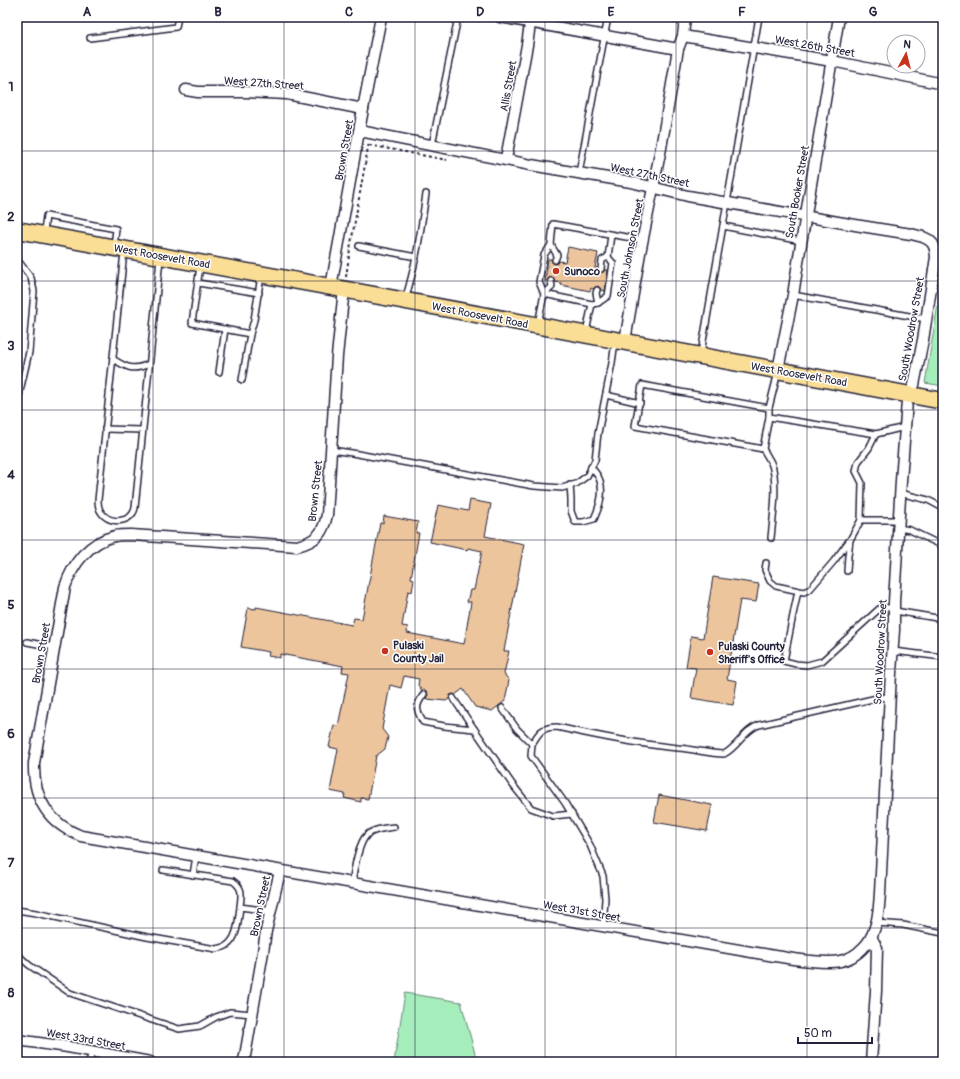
<svg xmlns="http://www.w3.org/2000/svg" width="960" height="1079" viewBox="0 0 960 1079" font-family="Pangolin,sans-serif">
<style>
.green{fill:#a5edba;stroke:#64887a}
.building{fill:#edc59d;stroke:#22223b}
.lines{fill:none;stroke-linecap:round;stroke-linejoin:round}
.service-casing{stroke:#22223b;stroke-width:8}
.minor-casing{stroke:#22223b;stroke-width:13}
.primary-casing{stroke:#22223b;stroke-width:19}
.path{stroke:#22223b;stroke-width:2;stroke-dasharray:3 3;stroke-linecap:butt}
.service{stroke:#fff;stroke-width:5}
.minor{stroke:#fff;stroke-width:10}
.primary{stroke:#fbde96;stroke-width:16}
.grid{fill:none;stroke:#22223b;stroke-width:1;stroke-opacity:0.55}
.poi-dot{fill:#c8321e;stroke:#fff;stroke-width:1.5}
.labels{text-anchor:middle;stroke-width:3;stroke-linejoin:round;paint-order:stroke}
.street-label{font-size:11px;fill:#22223b;stroke:#fff}
.poi-label{font-size:11px;font-weight:bold;fill:#22223b;stroke:#fff;text-anchor:start}
.neatline{fill:none;stroke:#22223b;stroke-width:1.5}
.grid-label{font-size:13px;text-anchor:middle;font-weight:bold;fill:#22223b}
</style>
<rect width="100%" height="100%" fill="#fff"/>
<filter id="ink" filterUnits="userSpaceOnUse"><feTurbulence type="fractalNoise" baseFrequency=".025" numOctaves="2"/><feDisplacementMap in="SourceGraphic" scale="8" xChannelSelector="R" yChannelSelector="G"/><feConvolveMatrix kernelMatrix="1 2 1 2 8 2 1 2 1" color-interpolation-filters="sRGB"/></filter>
<g filter="url(#ink)">
<!-- green -->
<g class="green">
<polygon points="943,274 943,386 925,383"/>
<polygon points="405,993 461,1002 477,1061 481,1062 394,1062"/>
</g>
<!-- building -->
<g class="building">
<polygon points="568,247 598,253 595,268 597,268 598,271 600,273 603,272 605,270 608,270 605,291 601,290 600,288 598,286 595,287 593,289 591,288 590,291 561,285 561,283 555,282 554,279 552,277 549,278 547,281 545,281 548,259 551,259 552,262 554,264 557,263 559,261 565,262"/>
<polygon points="470,500 491,504 485,536 524,544 504,651 509,651 504,674 509,680 505,701 492,711 475,707 463,689 455,695 453,694 450,695 449,699 446,701 427,699 426,698 428,695 427,692 425,690 422,691 418,685 419,679 404,676 401,688 390,685 382,729 388,737 385,749 376,756 368,799 361,798 361,802 344,798 345,794 330,791 338,749 329,747 334,725 338,726 349,673 342,672 343,666 280,654 280,658 268,656 269,652 241,647 248,608 256,609 256,607 352,625 354,618 362,619 380,523 383,523 384,516 418,522 416,533 419,533 411,578 414,579 412,592 408,591 402,626 408,627 407,633 464,644 471,602 467,602 470,590 474,590 482,551 468,548 467,550 430,542 438,505 468,511"/>
<polygon points="713,577 759,584 756,602 740,600 727,679 737,681 733,705 691,698 696,668 686,667 691,636 703,638"/>
<polygon points="659,795 712,805 707,831 654,822"/>
</g>
<g class="lines">
<defs>
<g id="service">
<polyline points="90,38 176,27 178,17"/>
<polyline points="432,145 458,17"/>
<polyline points="579,173 608,17"/>
<polyline points="723,226 801,241"/>
<polyline points="44,232 46,216 116,229 114,246"/>
<polyline points="611,235 608,257 613,263 608,296 598,303 592,304 544,294 539,282 544,255 551,245 553,224 643,240"/>
<polyline points="551,245 557,255 555,260"/>
<polyline points="359,246 416,257"/>
<path d="M124,252l-26,248c0,4 0,8 3,12 8,13 31,11 34,-4l25,-249"/>
<polyline points="17,263 20,263 31,278 34,291 29,352 17,404"/>
<polyline points="200,266 192,323 250,334 242,380"/>
<polyline points="601,269 602,260 608,257"/>
<polyline points="198,283 259,293"/>
<polyline points="597,290 596,293 598,303"/>
<polyline points="793,295 926,319"/>
<path d="M405,300c11,-35 16,-71 21,-106"/>
<polyline points="538,324 544,294 552,287 551,281"/>
<polyline points="586,332 592,304"/>
<polyline points="250,334 254,320 261,276"/>
<polyline points="701,353 759,17"/>
<path d="M113,359c14,9 20,12 36,5"/>
<polyline points="219,372 225,329"/>
<polygon points="642,385 769,408 769,417 763,449 635,426"/>
<polyline points="606,395 640,403"/>
<polyline points="769,408 778,372"/>
<polyline points="769,417 876,434 905,427"/>
<polyline points="105,429 142,430"/>
<path d="M763,449c3,5 7,11 9,16 6,20 1,52 -1,73"/>
<polyline points="331,450 352,453 534,486 562,488 576,484 587,476 595,460 598,433 612,363 615,342"/>
<path d="M570,485l1,14v12l4,11h8l11,-3c5,-11 10,-26 6,-38 -1,-5 -6,-10 -9,-14"/>
<polyline points="900,493 928,500 943,508"/>
<polyline points="861,520 899,520"/>
<polyline points="898,528 910,530 943,546"/>
<polyline points="766,563 765,570 770,581 776,586 804,592 810,589 834,561 849,541"/>
<polyline points="847,571 848,556 850,540 861,520 862,483 856,471 858,462 869,448 876,434"/>
<polyline points="798,591 794,610 784,661 796,664 807,665 822,661 879,609 894,607"/>
<polyline points="895,611 943,619"/>
<polyline points="27,642 54,647"/>
<polyline points="893,651 943,657"/>
<path d="M424,694c-9,12 -8,16 -1,28l21,4 30,3"/>
<polyline points="453,698 512,784 531,808 553,816 572,814"/>
<path d="M502,708l15,21 15,15c7,-12 10,-17 25,-17 40,9 80,17 121,21 16,1 31,6 46,6 14,-7 20,-24 35,-29l118,-27 13,-1"/>
<polyline points="532,744 531,756 565,803 590,845 603,876 605,899 603,927"/>
<path d="M163,870l70,11c11,8 8,14 7,26l30,4"/>
<polyline points="193,875 196,856"/>
<path d="M352,883c2,-12 6,-40 15,-48 6,-6 18,-7 27,-8"/>
<path d="M17,910l19,3 111,24 69,12c3,-1 7,-1 10,-3 12,-7 12,-26 14,-39"/>
<polyline points="876,923 903,925 943,933"/>
<polyline points="17,954 29,965 70,993 179,1029 200,1026 216,1017 230,1012 252,1014"/>
<polyline points="89,1062 92,1052"/>
</g>
<g id="minor">
<polyline points="500,17 678,49"/>
<polyline points="683,36 832,61 943,84"/>
<polyline points="186,90 198,92 246,92 287,94 363,109"/>
<polyline points="506,159 527,45 531,17"/>
<polyline points="331,287 363,109 381,17"/>
<path d="M344,289l-7,67 -10,159c-4,19 -11,26 -30,31l-166,-11c-5,0 -11,0 -16,1 -26,6 -42,27 -50,51l-31,176c-1,35 14,60 47,73l688,119c14,2 28,5 42,6 21,2 37,3 52,-13 5,-5 9,-11 11,-18 5,-12 5,-24 6,-37l11,-220 3,-43v-28l7,-121 6,-80 7,-16 9,-45 13,-83 -1,-8 -2,-5 -4,-4 -6,-3 -12,-3 -50,-8 -173,-30 -57,-14 -100,-17 -171,-34"/>
<polyline points="625,341 640,253 661,148 678,49 683,36 685,17"/>
<polyline points="778,370 793,295 800,250 839,17"/>
<polyline points="871,937 877,948 876,991 871,1062"/>
<polyline points="17,1040 68,1047 150,1062"/>
<polyline points="243,1062 245,1056 263,952 266,931 280,871"/>
</g>
<polyline id="primary" points="17,230 331,287 943,401"/>
</defs>
<!-- service casing -->
<use href="#service" class="service-casing"/>
<!-- minor casing -->
<use href="#minor" class="minor-casing"/>
<!-- primary casing -->
<use href="#primary" class="primary-casing"/>
<!-- path -->
<g class="path">
<polyline points="369,145 447,160"/>
<polyline points="346,277 350,249 369,142"/>
</g>
<!-- service -->
<use href="#service" class="service"/>
<!-- minor -->
<use href="#minor" class="minor"/>
<!-- primary -->
<use href="#primary" class="primary"/>
</g>
</g>
<!-- grid -->
<path class="grid" d="M153,17v1045M284,17v1045M415,17v1045M545,17v1045M676,17v1045M807,17v1045M17,151h926M17,281h926M17,410h926M17,540h926M17,669h926M17,798h926M17,928h926"/>
<!-- markers -->
<g class="poi-dot">
<circle cx="556" cy="271" r="4"/>
<circle cx="385" cy="651" r="4"/>
<circle cx="710" cy="652" r="4"/>
</g>
<g class="labels">
<!-- street labels -->
<g class="street-label">
<text transform="translate(815 46) rotate(10)" y="4">West 26th Street</text>
<text transform="translate(264 83) rotate(4)" y="4">West 27th Street</text>
<text transform="translate(508 86) rotate(-80)" y="4">Allis Street</text>
<text transform="translate(344 150) rotate(-80)" y="4">Brown Street</text>
<text transform="translate(650 175) rotate(12)" y="4">West 27th Street</text>
<text transform="translate(797 192) rotate(-80)" y="4">South Booker Street</text>
<text transform="translate(630 248) rotate(-79)" y="4">South Johnson Street</text>
<text transform="translate(162 256) rotate(10)" y="4">West Roosevelt Road</text>
<text transform="translate(480 315) rotate(11)" y="4">West Roosevelt Road</text>
<text transform="translate(911 329) rotate(-80)" y="4">South Woodrow Street</text>
<text transform="translate(799 374) rotate(10)" y="4">West Roosevelt Road</text>
<text transform="translate(315 491) rotate(-84)" y="4">Brown Street</text>
<text transform="translate(880 652) rotate(-87)" y="4">South Woodrow Street</text>
<text transform="translate(41 653) rotate(-80)" y="4">Brown Street</text>
<text transform="translate(260 906) rotate(-78)" y="4">Brown Street</text>
<text transform="translate(582 911) rotate(10)" y="4">West 31st Street</text>
<text transform="translate(86 1039) rotate(10)" y="4">West 33rd Street</text>
</g>
<!-- poi labels -->
<g class="poi-label">
<text x="564" y="275">Sunoco</text>
<text x="393" y="649">Pulaski<tspan x="393" dy="13">County Jail</tspan></text>
<text x="718" y="650">Pulaski County<tspan x="718" dy="13">Sheriff's Office</tspan></text>
</g>
</g>
<!-- margin -->
<rect width="960" height="1079" fill="none" stroke="#fff" stroke-width="44"/>
<!-- north arrow -->
<g transform="translate(906 54) rotate(7)"><circle r="19" fill="#ffffff" stroke="#a7a7b1"/>
<path d="M0-3L7 15L0 10L-7 15Z" fill="#c8321e"/>
<text y="-6" font-size="11" font-weight="bold" text-anchor="middle" fill="#22223b">N</text>
</g>
<!-- scale -->
<path d="M798 1037v6h74v-6" fill="none" stroke="#22223b" stroke-width="2"/>
<text x="804" y="1037" font-size="12" fill="#22223b" stroke="#ffffff" stroke-width="3" paint-order="stroke">50 m</text>
<rect x="22" y="22" width="916" height="1035" class="neatline"/>
<g class="grid-label">
<text x="87" y="16">A</text>
<text x="218" y="16">B</text>
<text x="349" y="16">C</text>
<text x="480" y="16">D</text>
<text x="611" y="16">E</text>
<text x="742" y="16">F</text>
<text x="873" y="16">G</text>
<text x="11" y="91">1</text>
<text x="11" y="221">2</text>
<text x="11" y="350">3</text>
<text x="11" y="479">4</text>
<text x="11" y="609">5</text>
<text x="11" y="738">6</text>
<text x="11" y="867">7</text>
<text x="11" y="997">8</text>
</g>
</svg>
